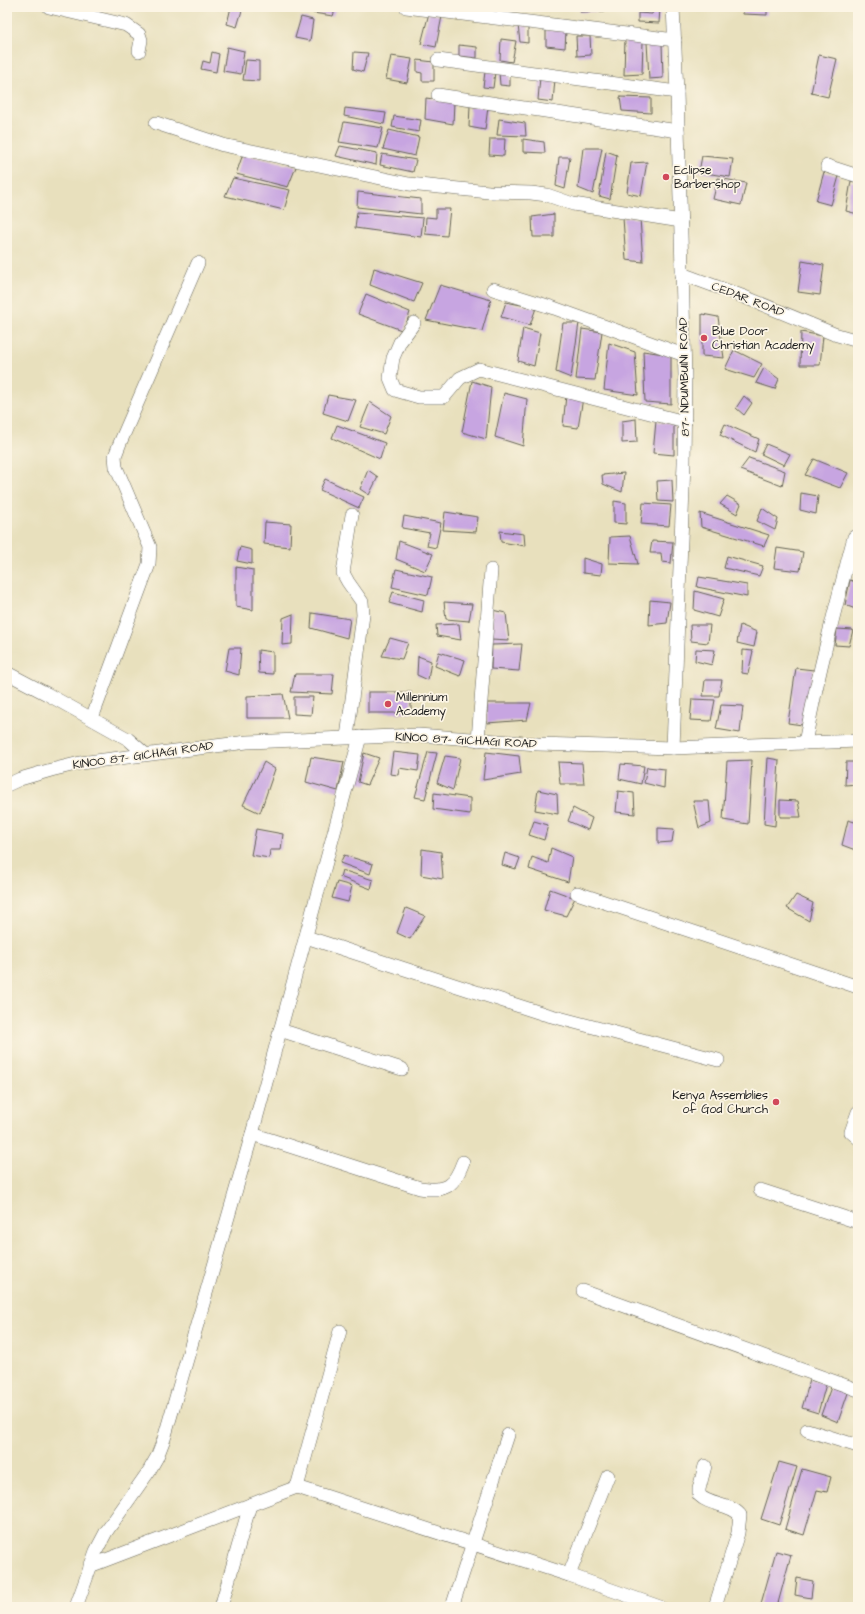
<svg xmlns="http://www.w3.org/2000/svg" width="865" height="1614" viewBox="0 0 865 1614" font-family="'Architects Daughter',sans-serif">
<style>
.building{fill:#c7a5e1}
.lines{fill:none;stroke-linecap:round;stroke-linejoin:round}
.street-casing{stroke:#636154;stroke-width:14}
.street{stroke:#fff;stroke-width:13}
.poi-dot{fill:#d1495b;stroke:#fcf5e5;stroke-width:1.5}
.labels{text-anchor:middle;stroke-width:3.5;stroke-linejoin:round;paint-order:stroke}
.poi-label{font-size:12px;fill:#1c1c1c;stroke:#fcf5e5;text-anchor:start}
.street-label{font-size:12px;fill:#1c1c1c;stroke:#fcf5e5}
</style>
<rect width="100%" height="100%" fill="#fcf5e5"/>
<filter id="ink" filterUnits="userSpaceOnUse"><feTurbulence type="fractalNoise" baseFrequency=".025" numOctaves="2"/><feDisplacementMap in="SourceGraphic" scale="8" xChannelSelector="R" yChannelSelector="G"/><feConvolveMatrix kernelMatrix="1 2 1 2 8 2 1 2 1" color-interpolation-filters="sRGB"/></filter>
<filter id="wash" filterUnits="userSpaceOnUse"><feTurbulence type="fractalNoise" baseFrequency=".012" numOctaves="4" result="noise"/><feDisplacementMap in="SourceGraphic" scale="16" xChannelSelector="R" yChannelSelector="G"/><feGaussianBlur stdDeviation="0.9" result="paint"/><feColorMatrix in="noise" values="0 0 0 0 0 0 0 0 0 0 0 0 0 0 0 0 0 1.4 0 .05"/><feComposite in="paint" operator="in"/></filter>
<g filter="url(#wash)">
<rect width="100%" height="100%" fill="#e8e0bd"/>
<g id="blocks">
<!-- building -->
<g class="building">
<polygon points="231,7 243,7 237,27 227,24"/>
<polygon points="314,7 336,7 333,16 313,13"/>
<polygon points="580,7 605,7 605,11 580,12"/>
<polygon points="655,7 660,8 659,23 638,22 638,13 652,14"/>
<polygon points="743,7 767,7 767,15 743,14"/>
<polygon points="429,13 442,16 436,47 421,44"/>
<polygon points="301,17 313,20 310,41 295,38"/>
<polygon points="518,25 528,26 528,43 520,42"/>
<polygon points="546,30 566,31 565,48 546,46"/>
<polygon points="576,36 590,36 591,55 577,56"/>
<polygon points="625,38 643,41 642,74 624,75"/>
<polygon points="501,39 516,41 512,62 500,60"/>
<polygon points="647,42 662,43 663,78 649,79"/>
<polygon points="459,45 477,47 477,58 459,56"/>
<polygon points="227,47 244,51 241,74 223,71"/>
<polygon points="212,52 219,54 216,72 201,69 203,61 210,63"/>
<polygon points="354,52 368,53 363,72 353,69"/>
<polygon points="819,55 837,59 828,97 811,93"/>
<polygon points="391,56 412,59 407,83 386,79"/>
<polygon points="246,60 259,61 259,81 243,80"/>
<polygon points="417,60 434,62 434,81 422,81 422,73 417,72"/>
<polygon points="485,72 495,72 493,88 483,87"/>
<polygon points="499,72 510,73 510,86 500,85"/>
<polygon points="540,77 555,79 553,102 538,100"/>
<polygon points="620,97 651,98 651,113 622,111"/>
<polygon points="426,98 454,102 453,124 425,119"/>
<polygon points="470,106 488,107 485,130 469,127"/>
<polygon points="345,108 386,113 384,124 344,116"/>
<polygon points="394,116 421,120 419,132 392,127"/>
<polygon points="499,119 525,123 526,136 497,135"/>
<polygon points="344,122 383,128 378,148 339,142"/>
<polygon points="389,130 419,137 415,156 383,149"/>
<polygon points="490,139 505,139 504,156 489,155"/>
<polygon points="523,139 544,142 545,153 523,152"/>
<polygon points="340,146 377,153 376,165 336,156"/>
<polygon points="583,148 602,148 593,194 578,188"/>
<polygon points="606,151 617,155 610,199 599,196"/>
<polygon points="243,154 296,167 288,187 236,174"/>
<polygon points="382,154 416,160 413,172 380,165"/>
<polygon points="702,156 733,159 730,177 699,172"/>
<polygon points="559,157 570,157 565,189 556,186"/>
<polygon points="647,162 641,196 627,193 631,163"/>
<polygon points="824,172 839,176 831,205 816,201"/>
<polygon points="233,178 290,190 284,210 225,196"/>
<polygon points="718,178 746,183 741,205 713,199"/>
<polygon points="851,181 858,183 858,214 846,211"/>
<polygon points="358,192 421,199 421,214 357,207"/>
<polygon points="436,209 450,209 447,236 425,234 426,217 436,218"/>
<polygon points="357,212 423,218 421,237 355,228"/>
<polygon points="554,214 554,237 533,237 532,217"/>
<polygon points="623,218 640,218 643,262 626,260"/>
<polygon points="802,261 824,265 820,295 798,292"/>
<polygon points="374,268 422,283 414,302 370,285"/>
<polygon points="440,285 491,300 482,331 426,320"/>
<polygon points="366,294 410,312 404,331 358,314"/>
<polygon points="506,302 536,308 530,325 501,317"/>
<polygon points="702,314 718,317 724,358 702,356"/>
<polygon points="563,323 579,323 571,378 556,372"/>
<polygon points="523,328 540,333 534,366 518,361"/>
<polygon points="582,329 602,332 595,380 576,379"/>
<polygon points="801,332 823,336 820,365 800,365"/>
<polygon points="609,343 635,352 638,395 604,390"/>
<polygon points="734,350 762,364 754,378 725,369"/>
<polygon points="643,351 671,355 671,404 645,402"/>
<polygon points="764,368 779,379 775,389 756,383"/>
<polygon points="472,381 491,387 486,439 462,432"/>
<polygon points="504,393 527,399 523,446 495,437"/>
<polygon points="328,395 356,400 348,421 323,413"/>
<polygon points="566,395 583,398 578,428 563,426"/>
<polygon points="744,396 752,403 744,415 736,408"/>
<polygon points="370,402 391,416 384,434 360,427"/>
<polygon points="636,419 637,442 622,443 622,421"/>
<polygon points="656,421 674,425 674,455 653,453"/>
<polygon points="725,424 759,439 755,452 720,435"/>
<polygon points="337,425 385,443 380,459 332,438"/>
<polygon points="766,444 790,454 784,465 761,454"/>
<polygon points="749,458 785,471 782,486 740,470"/>
<polygon points="814,459 848,473 840,488 805,475"/>
<polygon points="368,470 378,477 369,495 360,489"/>
<polygon points="624,473 622,492 603,484 602,475"/>
<polygon points="325,479 364,497 359,508 320,490"/>
<polygon points="672,480 673,502 658,501 657,481"/>
<polygon points="801,493 818,496 816,514 800,510"/>
<polygon points="727,496 741,504 737,514 720,504"/>
<polygon points="614,501 626,503 626,524 614,523"/>
<polygon points="643,503 671,505 669,526 641,524"/>
<polygon points="762,508 778,519 775,530 757,521"/>
<polygon points="445,512 478,517 476,532 443,530"/>
<polygon points="700,513 769,535 764,546 701,527"/>
<polygon points="404,516 441,523 436,548 427,546 430,533 402,528"/>
<polygon points="265,522 291,524 290,547 264,544"/>
<polygon points="500,531 524,534 525,546 501,542"/>
<polygon points="630,536 638,564 609,563 610,537"/>
<polygon points="399,541 433,554 425,571 396,559"/>
<polygon points="652,541 673,542 671,563 662,562 661,553 650,553"/>
<polygon points="240,547 252,550 252,564 237,561"/>
<polygon points="777,548 803,552 800,571 774,568"/>
<polygon points="727,556 763,566 759,576 724,568"/>
<polygon points="583,558 602,564 601,575 583,573"/>
<polygon points="236,567 253,570 253,610 236,607"/>
<polygon points="396,569 432,577 428,595 392,587"/>
<polygon points="699,577 747,585 747,597 697,587"/>
<polygon points="850,580 858,583 858,610 845,605"/>
<polygon points="695,591 724,599 718,617 694,610"/>
<polygon points="393,592 424,600 422,612 389,603"/>
<polygon points="650,600 670,602 667,623 649,625"/>
<polygon points="444,602 472,604 469,621 446,619"/>
<polygon points="492,610 506,613 509,641 491,640"/>
<polygon points="312,613 350,619 347,638 311,628"/>
<polygon points="293,614 292,644 282,645 283,618"/>
<polygon points="459,624 461,640 437,636 436,625"/>
<polygon points="690,625 710,625 708,643 691,641"/>
<polygon points="740,625 757,632 754,647 737,643"/>
<polygon points="837,629 853,630 849,646 835,645"/>
<polygon points="390,638 408,643 402,659 382,656"/>
<polygon points="522,644 519,671 491,669 492,645"/>
<polygon points="229,648 241,648 239,675 225,671"/>
<polygon points="696,649 715,650 712,665 695,661"/>
<polygon points="258,650 273,652 273,674 259,673"/>
<polygon points="743,650 753,651 748,674 742,673"/>
<polygon points="439,652 465,660 460,676 435,666"/>
<polygon points="418,656 431,661 428,680 417,675"/>
<polygon points="796,668 814,670 802,725 788,723"/>
<polygon points="295,674 334,674 332,694 291,692"/>
<polygon points="705,680 722,680 719,696 703,696"/>
<rect x="368" y="692" width="43" height="21"/>
<polygon points="283,694 288,718 247,718 247,696"/>
<polygon points="294,697 313,697 311,715 294,714"/>
<polygon points="692,699 715,700 711,721 690,720"/>
<polygon points="487,703 531,703 527,720 487,723"/>
<polygon points="721,705 743,706 740,733 716,729"/>
<polygon points="393,752 420,755 418,771 399,768 398,775 390,774"/>
<polygon points="428,752 437,753 425,799 415,797"/>
<polygon points="486,752 519,756 521,774 483,780"/>
<polygon points="364,753 379,758 367,785 358,782"/>
<polygon points="445,756 460,758 453,790 437,783"/>
<polygon points="311,757 344,762 338,791 306,782"/>
<polygon points="768,758 779,760 775,826 764,824"/>
<polygon points="752,760 748,824 723,820 727,761"/>
<polygon points="264,762 275,769 260,813 243,805"/>
<polygon points="558,762 582,763 584,784 560,784"/>
<polygon points="846,762 858,762 858,784 845,785"/>
<polygon points="621,764 644,766 641,784 619,779"/>
<polygon points="647,767 665,769 664,788 644,783"/>
<polygon points="538,790 557,794 558,814 535,810"/>
<polygon points="618,791 634,793 635,814 616,812"/>
<polygon points="434,793 470,798 470,814 433,809"/>
<polygon points="780,800 798,801 801,817 780,817"/>
<polygon points="693,801 709,801 711,823 699,828"/>
<polygon points="573,808 592,818 588,830 568,821"/>
<polygon points="848,820 858,823 858,851 842,845"/>
<polygon points="534,821 548,825 544,840 529,835"/>
<polygon points="658,828 674,829 672,842 658,843"/>
<polygon points="256,829 283,834 281,850 270,850 269,858 251,855"/>
<polygon points="551,848 572,857 568,882 529,869 532,857 548,863"/>
<polygon points="422,849 441,852 443,879 421,875"/>
<polygon points="505,853 520,858 516,869 502,865"/>
<polygon points="344,855 373,864 370,874 340,863"/>
<polygon points="342,870 373,880 371,889 340,877"/>
<polygon points="337,882 352,886 348,902 332,898"/>
<polygon points="550,889 575,898 566,916 544,910"/>
<polygon points="796,895 813,903 809,921 787,908"/>
<polygon points="406,908 425,916 410,939 397,933"/>
<polygon points="810,1380 826,1384 818,1413 802,1408"/>
<polygon points="831,1387 848,1393 838,1422 821,1415"/>
<polygon points="779,1462 797,1467 779,1525 761,1519"/>
<polygon points="802,1469 831,1477 827,1492 817,1490 804,1535 785,1529"/>
<polygon points="776,1551 791,1555 777,1607 760,1607"/>
<polygon points="797,1578 813,1581 811,1598 795,1595"/>
</g>
</g>
</g>
<g filter="url(#ink)">
<use href="#blocks" fill-opacity="0" stroke="#636154" stroke-width="1"/>
<g class="lines">
<defs>
<g id="street">
<polyline points="49,7 126,25 139,34 141,40 139,51"/>
<polyline points="406,7 675,40"/>
<polyline points="438,60 677,92"/>
<polyline points="438,95 678,131"/>
<polyline points="156,123 223,145 409,184 489,192 531,193 547,195 573,204 681,221"/>
<polyline points="827,166 858,176"/>
<polyline points="682,274 742,296 834,334 858,341"/>
<polyline points="493,289 554,308 684,355"/>
<polyline points="414,323 400,342 393,358 390,378 395,390 419,397 444,397 460,378 479,369 685,422"/>
<polyline points="7,673 47,694 128,739 145,754"/>
<polyline points="92,718 149,564 150,547 116,467 115,456 120,443 198,263"/>
<polyline points="347,737 363,615 362,602 348,582 343,573 352,515"/>
<polyline points="478,740 491,570"/>
<path d="M805,743c13,-70 31,-138 49,-206"/>
<polyline points="673,748 684,463 685,376 677,92 673,7"/>
<polyline points="7,785 20,779 51,770 80,763 247,742 418,735 538,744 673,748 858,741"/>
<polyline points="577,893 858,987"/>
<polyline points="306,937 544,1014 718,1060"/>
<polyline points="280,1030 402,1069"/>
<polyline points="858,1112 851,1132 858,1138"/>
<path d="M252,1134l168,54c25,4 34,-1 43,-26"/>
<polyline points="760,1190 858,1222"/>
<polyline points="583,1291 858,1390"/>
<polyline points="807,1430 858,1446"/>
<path d="M705,1466l-6,23v6c11,11 31,8 41,20l-2,18 -23,74"/>
<polyline points="297,1487 340,1331"/>
<polyline points="90,1566 297,1487 569,1575 660,1607"/>
<polyline points="569,1575 608,1476"/>
<polyline points="76,1607 96,1551 106,1532 149,1471 157,1457 164,1439 252,1134 360,737"/>
<polyline points="221,1607 250,1505"/>
<polyline points="452,1607 508,1435"/>
</g>
</defs>
<!-- street casing -->
<use href="#street" class="street-casing"/>
<!-- street -->
<use href="#street" class="street"/>
</g>
</g>
<!-- markers -->
<g class="poi-dot">
<circle cx="666" cy="177" r="4"/>
<circle cx="704" cy="338" r="4"/>
<circle cx="388" cy="704" r="4"/>
<circle cx="776" cy="1102" r="4"/>
</g>
<g class="labels">
<!-- poi labels -->
<g class="poi-label">
<text x="674" y="174">Eclipse<tspan x="674" dy="14">Barbershop</tspan></text>
<text x="712" y="335">Blue Door<tspan x="712" dy="14">Christian Academy</tspan></text>
<text x="396" y="701">Millennium<tspan x="396" dy="14">Academy</tspan></text>
<text x="768" y="1099" text-anchor="end">Kenya Assemblies<tspan x="768" dy="14">of God Church</tspan></text>
</g>
<!-- street labels -->
<g class="street-label">
<text transform="translate(748 299) rotate(21)" y="4">CEDAR ROAD</text>
<text transform="translate(684 377) rotate(-91)" y="4">87- NDUMBUINI ROAD</text>
<text transform="translate(466 740) rotate(3)" y="4">KINOO 87- GICHAGI ROAD</text>
<text transform="translate(143 755) rotate(-8)" y="4">KINOO 87- GICHAGI ROAD</text>
</g>
</g>
<!-- margin -->
<rect width="865" height="1614" fill="none" stroke="#fcf5e5" stroke-width="24"/>
</svg>
